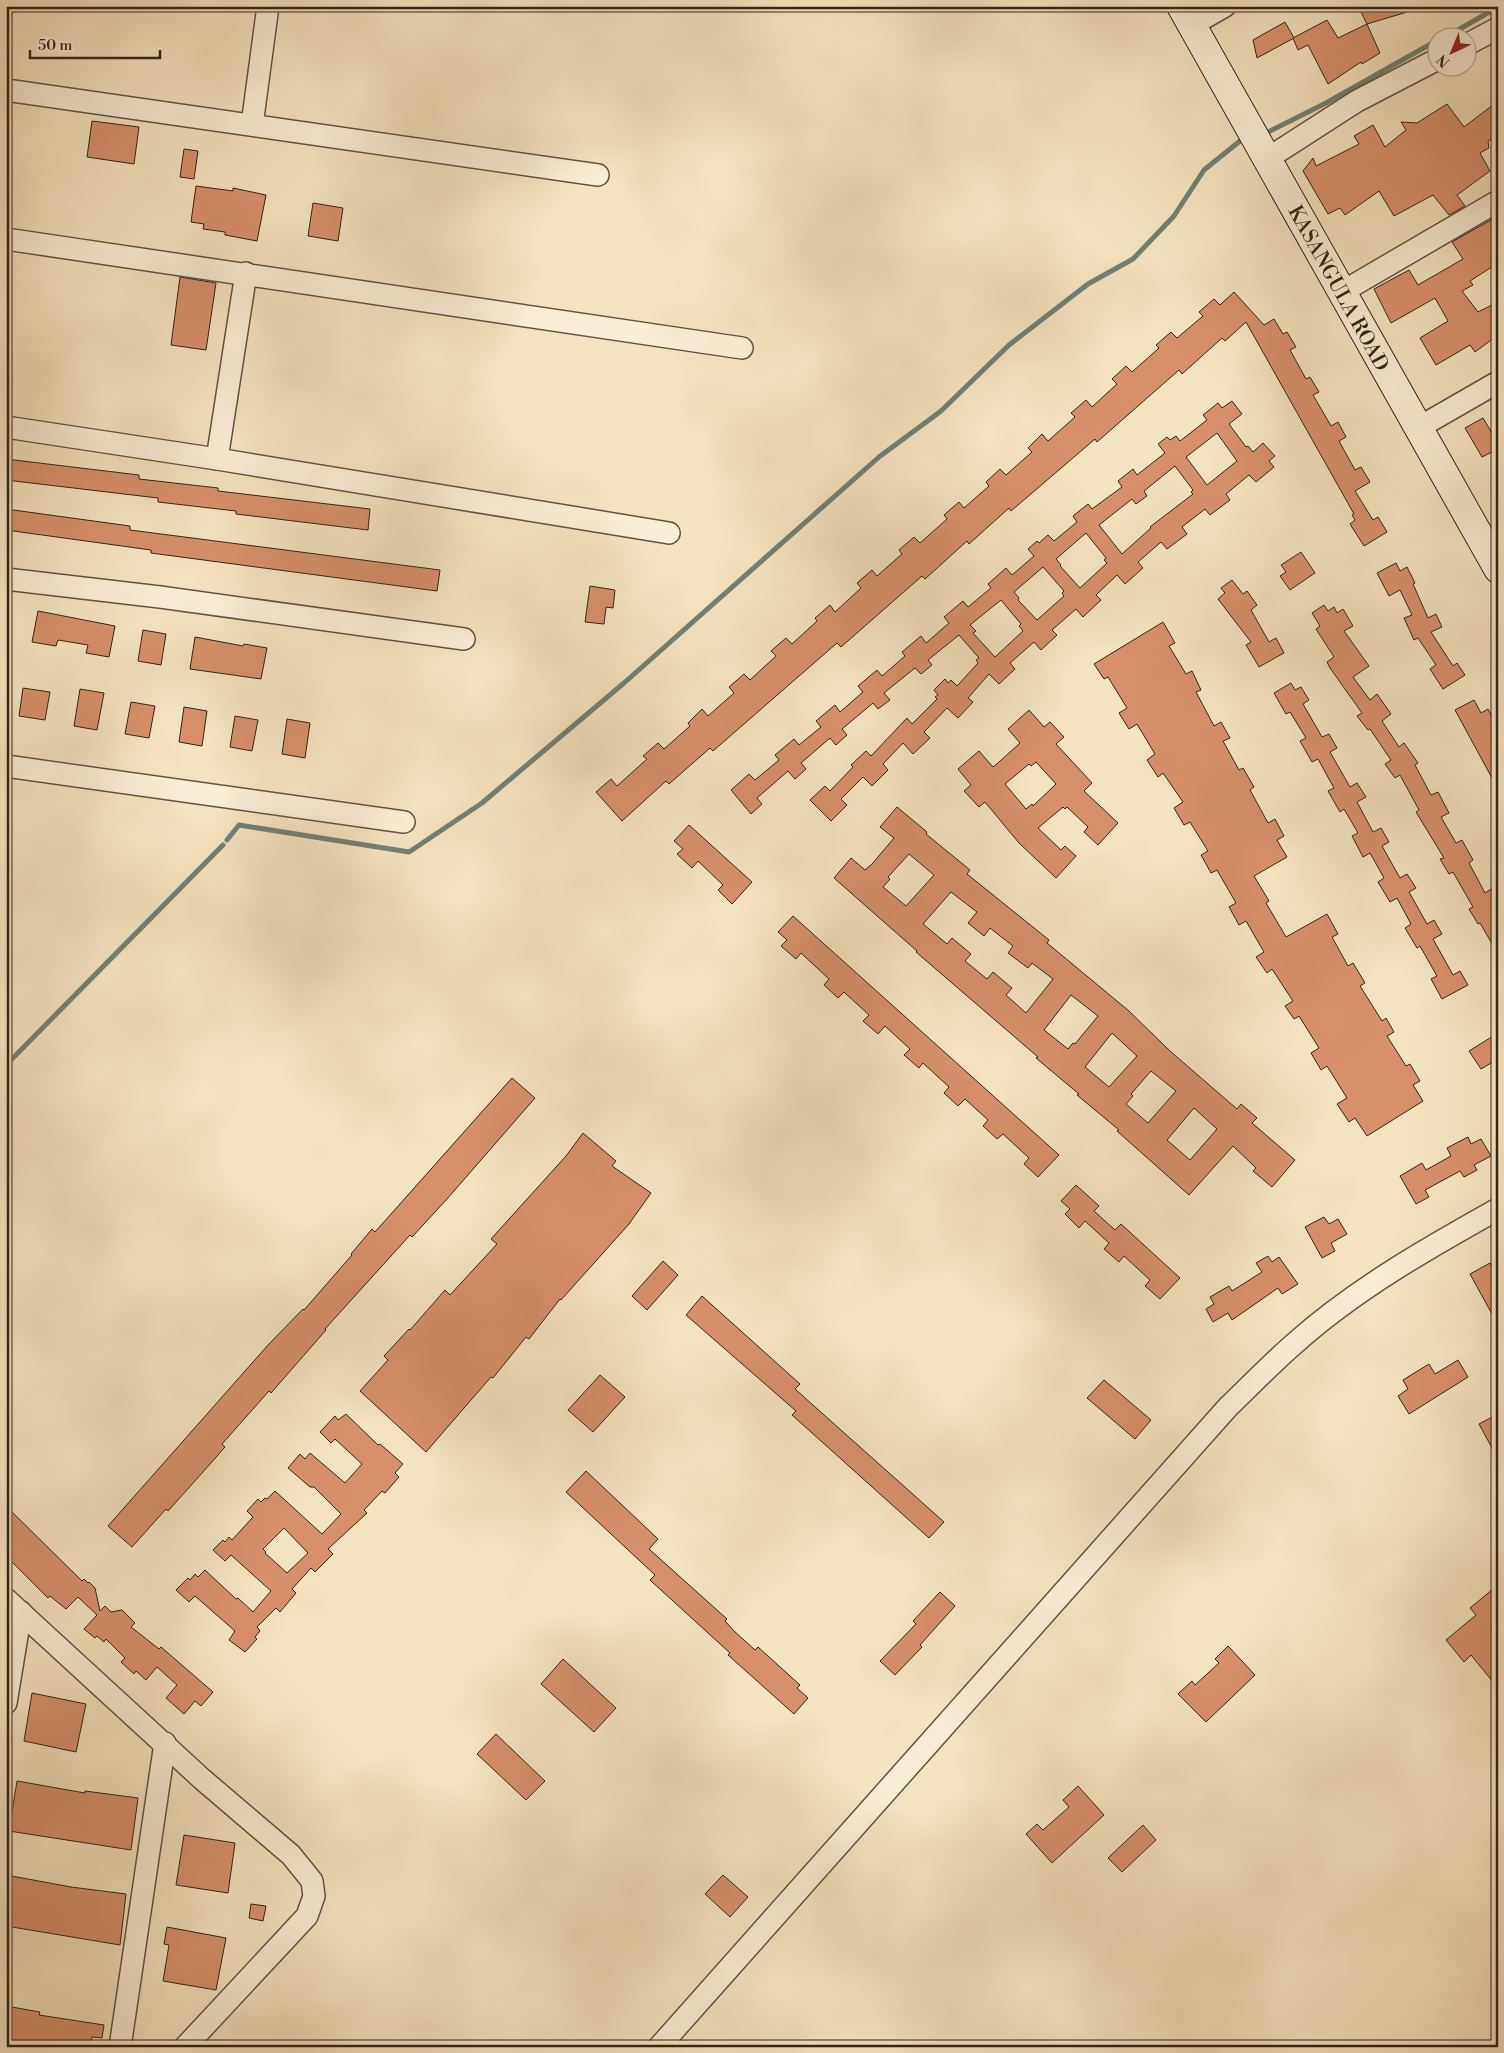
<svg xmlns="http://www.w3.org/2000/svg" width="1504" height="2053" viewBox="0 0 1504 2053" font-family="'Libre Bodoni',serif">
<style>
.lines{fill:none;stroke-linecap:round;stroke-linejoin:round}
.stream{stroke:#718175;stroke-width:5}
.building{fill:#d7906a;stroke:#302517;fill-rule:evenodd}
.minor-casing{stroke:#615441;stroke-width:24}
.secondary-casing{stroke:#302517;stroke-width:30}
.minor{stroke:#f8edd5;stroke-width:21}
.secondary{stroke:#f8edd5;stroke-width:28}
.labels{text-anchor:middle;stroke-width:4.5;stroke-linejoin:round;paint-order:stroke}
.street-label{font-size:20px;fill:#302517;stroke:#f8edd5}
</style>
<rect width="100%" height="100%" fill="#f4e3bf"/>
<filter id="stains"><feTurbulence type="fractalNoise" baseFrequency=".004" numOctaves="4"/><feColorMatrix values="0 0 0 0 .2 0 0 0 0 .09 0 0 0 0 .02 0 0 0 .5 -.17"/></filter>
<radialGradient id="worn" r=".72"><stop offset=".6" stop-color="#630" stop-opacity="0"/><stop offset="1" stop-color="#630" stop-opacity=".3"/></radialGradient>
<g class="lines">
<!-- stream -->
<g class="stream">
<polyline points="1444,38 1498,7"/>
<polyline points="1270,131 1326,103 1436,41"/>
<polyline points="227,840 239,825 409,852 482,803 624,683 879,457 941,411 1009,345 1088,284 1133,259 1174,216 1204,170 1240,141"/>
<polyline points="6,1065 223,845"/>
</g>
</g>
<!-- building -->
<g class="building">
<polygon points="1358,6 1414,6 1414,10 1367,24"/>
<polygon points="1327,20 1338,38 1367,24 1380,53 1362,64 1361,62 1328,84 1308,45 1298,50 1293,38"/>
<polygon points="1285,22 1294,38 1257,58 1253,40"/>
<polygon points="1498,101 1498,136 1488,141 1489,148 1480,153 1490,171 1457,195 1465,206 1449,215 1433,195 1394,216 1379,191 1345,215 1340,208 1328,214 1303,171 1313,158 1316,166 1359,144 1354,136 1373,125 1385,147 1406,130 1401,122 1417,123 1447,104 1464,127"/>
<polygon points="92,121 139,127 134,164 87,157"/>
<polygon points="184,149 198,151 194,179 180,177"/>
<polygon points="196,186 233,191 233,188 266,195 257,241 225,235 225,232 203,229 204,224 191,222"/>
<polygon points="313,203 343,208 338,241 308,236"/>
<polygon points="1498,216 1498,263 1470,281 1473,285 1462,291 1478,312 1498,302 1498,335 1475,352 1470,345 1436,365 1420,338 1448,321 1435,298 1391,323 1374,289 1409,270 1418,285 1463,259 1452,242"/>
<polygon points="180,277 216,283 206,350 171,345"/>
<polygon points="1234,292 1264,325 1274,319 1283,334 1287,332 1296,347 1290,350 1306,379 1310,377 1319,392 1313,395 1331,426 1338,422 1346,437 1339,441 1355,470 1361,467 1370,482 1355,491 1373,520 1378,517 1387,532 1364,546 1350,524 1355,520 1352,515 1354,514 1246,322 1225,341 1222,338 1182,374 1179,370 1097,442 1095,439 1011,511 1009,508 969,544 967,541 925,579 922,576 841,647 837,643 713,751 710,748 669,784 666,781 622,821 596,792 611,779 617,786 647,759 643,756 658,743 664,749 690,726 688,723 702,709 708,716 734,693 729,687 744,674 750,680 776,656 771,651 786,638 792,644 817,621 815,618 830,605 835,612 861,588 857,583 872,570 877,576 902,554 899,550 914,537 920,543 947,519 944,515 959,502 964,508 989,486 986,482 1000,469 1006,475 1032,452 1028,448 1042,434 1048,441 1075,417 1071,413 1086,400 1092,407 1117,384 1112,379 1126,366 1132,372 1159,348 1156,345 1171,332 1177,338 1203,316 1199,312 1214,299 1220,305"/>
<path d="M1232,401l10,13 -13,10 17,23 2,-1 5,6 10,-9 12,13 -6,5 5,6 -18,15 -7,-7 -23,19 4,6 -20,15 -5,-6 -23,18 5,7 -20,15 -6,-7 -23,20 5,6 -18,16 -8,-9 -21,20 5,5 -18,17 -7,-8 -24,21 5,5 -16,15 -7,-8 -24,21 5,6 -16,15 -10,-10 -21,24 5,4 -15,16 -11,-10 -23,24 6,6 -17,16 -10,-11 -20,21 5,6 -16,16 -9,-9 -22,22 6,6 -16,16 -21,-21 15,-14 5,5 23,-24 -2,-2 15,-14 5,5 36,-38 5,6 25,-25 -2,-2 3,-2 -4,-5 11,-11 3,4 3,-3 6,6 21,-23 -2,-3 3,-2 -20,-23 -31,25 4,5 -11,9 -6,-6 -31,25 6,7 -12,9 -5,-6 -31,26 5,6 -11,10 -6,-7 -29,25 5,6 -11,10 -7,-8 -31,27 5,6 -11,10 -20,-24 18,-16 6,6 24,-20 -4,-5 19,-16 5,6 22,-18 -5,-6 19,-16 5,7 23,-20 -5,-6 19,-16 5,6 23,-20 -3,-4 19,-16 5,7 23,-20 -5,-6 19,-16 5,6 23,-19 -3,-4 18,-16 6,7 22,-19 -6,-7 9,-8 2,2 9,-8 6,6 23,-19 -4,-6 15,-12 4,5 30,-22 -4,-6 15,-12 4,6 28,-22 -7,-9 9,-7 3,3 6,-4 4,5 27,-21 -4,-5 15,-12 4,5zM1217,433l20,28 -30,24 -21,-28zM1175,466l18,24 -2,2 2,2 -43,33 1,1 -29,26 -23,-29 33,-26 4,5 11,-8 -3,-5zM1086,533l20,25 -2,2 3,3 -27,25 -20,-22 1,-1 -5,-6zM1043,567l21,24 -2,2 2,3 -27,24 -19,-20 1,-2 -5,-6zM1001,600l20,24 -2,2 4,5 -28,26 -22,-24 3,-2 -6,-6z"/>
<polygon points="1483,418 1498,443 1498,449 1482,457 1465,428"/>
<polygon points="6,459 139,475 139,479 218,488 218,491 370,509 368,530 236,514 236,511 158,502 158,498 6,480"/>
<polygon points="6,509 130,526 130,530 440,570 437,591 151,553 151,550 6,530"/>
<polygon points="1301,552 1315,573 1290,590 1280,576 1286,572 1281,565"/>
<polygon points="1396,563 1400,571 1407,567 1415,583 1413,584 1428,618 1436,614 1442,627 1431,632 1453,666 1457,663 1465,675 1443,689 1430,669 1436,665 1418,638 1414,640 1404,618 1412,615 1400,590 1389,596 1377,573"/>
<polygon points="1232,580 1243,594 1247,591 1257,605 1251,610 1269,642 1276,638 1284,653 1259,667 1246,645 1251,642 1218,599 1225,593 1221,588"/>
<polygon points="590,586 615,590 613,608 606,607 604,624 585,622"/>
<polygon points="1324,605 1328,611 1334,607 1337,613 1343,609 1353,626 1344,631 1369,666 1353,677 1370,700 1377,694 1391,714 1382,721 1399,747 1404,743 1418,763 1415,765 1431,795 1438,792 1449,813 1441,817 1456,843 1462,840 1473,860 1469,863 1485,893 1491,889 1498,902 1498,954 1480,923 1478,924 1469,909 1473,907 1453,872 1449,874 1440,859 1444,858 1416,812 1419,810 1400,775 1395,778 1385,764 1391,760 1370,729 1368,730 1357,716 1362,713 1330,668 1327,662 1334,657 1316,629 1320,626 1312,613"/>
<polygon points="38,611 115,626 109,657 86,653 88,645 58,640 56,646 32,642"/>
<polygon points="1163,622 1175,643 1169,646 1186,674 1192,671 1201,690 1196,692 1214,726 1221,722 1230,738 1223,741 1239,770 1243,768 1254,787 1250,790 1268,823 1275,819 1284,836 1277,840 1287,857 1254,876 1269,901 1266,903 1286,937 1327,914 1338,934 1332,937 1348,966 1353,963 1365,983 1360,986 1382,1021 1386,1018 1394,1032 1387,1036 1406,1066 1410,1064 1420,1081 1413,1085 1423,1101 1367,1136 1355,1118 1349,1122 1337,1104 1347,1098 1327,1066 1321,1070 1311,1053 1319,1048 1299,1016 1294,1019 1285,1006 1293,1001 1272,969 1267,973 1256,957 1264,952 1246,921 1239,925 1229,907 1236,903 1217,870 1211,873 1201,855 1208,851 1190,822 1184,825 1174,808 1183,802 1163,773 1158,777 1147,760 1155,754 1137,724 1129,729 1119,713 1127,708 1108,677 1104,679 1094,664"/>
<polygon points="143,630 166,634 161,665 138,661"/>
<polygon points="195,637 243,646 244,644 267,648 261,679 190,669"/>
<polygon points="1291,683 1295,690 1301,687 1309,700 1303,704 1322,737 1329,734 1337,748 1330,752 1350,787 1357,783 1366,797 1357,802 1373,832 1381,828 1389,842 1382,846 1400,878 1407,874 1416,888 1409,892 1427,924 1434,920 1442,934 1433,939 1453,975 1460,971 1468,985 1442,999 1431,979 1437,976 1420,946 1417,948 1405,928 1411,924 1397,898 1390,902 1378,882 1384,878 1370,853 1363,857 1352,836 1358,833 1344,809 1340,812 1328,791 1334,788 1318,759 1312,762 1300,741 1306,738 1290,712 1286,714 1274,693"/>
<polygon points="23,688 50,692 45,720 19,716"/>
<polygon points="80,689 104,693 97,730 74,726"/>
<polygon points="1474,700 1481,713 1488,709 1498,728 1498,789 1455,710"/>
<polygon points="131,702 155,706 149,738 125,734"/>
<polygon points="184,707 207,711 202,746 179,742"/>
<path d="M1029,710l15,17 6,-5 14,15 -8,7 36,39 -8,8 34,32 -20,22 -14,-13 4,-5 -21,-20 -2,2 -2,-2 -25,21 23,22 4,-4 11,10 -20,22 -37,-35 -34,-41 -6,5 -15,-16 7,-6 -13,-16 21,-18 14,16 6,-5 21,-19 -12,-14zM1036,762l20,22 -23,22 -1,-2 -6,5 -21,-25 24,-20 2,2z"/>
<polygon points="235,716 258,720 252,751 230,747"/>
<polygon points="287,719 310,723 305,758 282,754"/>
<path d="M897,807l30,25 -1,2 44,36 -3,4 82,66 -2,3 82,68 41,40 67,58 4,-5 16,14 -5,5 43,37 -23,27 -19,-16 3,-3 -23,-22 -44,49 -72,-64 2,-1 -42,-35 2,-1 -43,-36 2,-1 -122,-105 1,-1 -83,-73 17,-20 14,12 7,-6 22,-26 -14,-11zM909,854l25,21 -28,31 -23,-19 7,-8 -2,-2zM951,892l26,20 -9,11 16,13 6,-8 23,18 -5,7 20,15 4,-5 21,16 -27,34 -20,-18 6,-7 -19,-16 -6,7 -22,-18 6,-7 -19,-16 -5,6 -24,-20zM1071,995l27,21 -23,28 -2,-1 -5,6 -24,-19zM1112,1033l25,23 -28,31 -24,-20zM1151,1071l25,20 -28,32 -22,-19 7,-8 -2,-2zM1194,1108l23,21 -27,31 -23,-20z"/>
<polygon points="689,825 752,882 732,904 718,890 723,885 698,861 692,868 677,854 683,849 674,841"/>
<polygon points="793,916 1059,1155 1038,1177 1024,1164 1029,1158 1003,1134 997,1139 983,1126 988,1120 965,1099 958,1106 944,1093 949,1087 923,1063 919,1068 904,1055 910,1049 885,1026 878,1034 863,1021 869,1015 844,992 838,998 824,985 829,979 801,953 796,959 781,946 787,940 778,932"/>
<polygon points="1498,1033 1498,1059 1481,1069 1469,1051"/>
<polygon points="512,1078 535,1098 447,1199 412,1237 410,1235 325,1329 326,1330 271,1393 269,1391 222,1444 225,1447 203,1472 168,1511 166,1509 132,1547 108,1526 268,1345 303,1309 304,1310 352,1255 351,1254 372,1229 375,1232"/>
<polygon points="583,1133 616,1161 612,1166 651,1193 629,1224 561,1300 560,1299 529,1339 526,1337 493,1378 491,1377 426,1452 360,1391 388,1360 384,1356 409,1329 410,1330 445,1290 450,1295 497,1244 491,1239 566,1156"/>
<polygon points="1468,1137 1471,1144 1481,1139 1491,1156 1474,1165 1477,1170 1464,1177 1460,1171 1425,1190 1429,1197 1416,1204 1400,1176 1422,1163 1426,1170 1451,1156 1447,1148"/>
<polygon points="1076,1185 1099,1206 1094,1211 1115,1230 1121,1224 1180,1278 1160,1299 1145,1286 1150,1280 1124,1256 1119,1262 1104,1249 1109,1243 1085,1221 1079,1228 1065,1214 1070,1209 1061,1201"/>
<polygon points="1324,1217 1329,1224 1338,1219 1347,1234 1331,1243 1335,1251 1322,1258 1305,1227"/>
<polygon points="1268,1256 1272,1262 1279,1257 1298,1284 1282,1294 1278,1288 1232,1320 1228,1313 1213,1322 1206,1309 1214,1304 1210,1297 1229,1286 1232,1291 1262,1272 1256,1263"/>
<polygon points="663,1261 678,1275 647,1310 632,1296"/>
<polygon points="1490,1263 1498,1278 1498,1325 1470,1274"/>
<polygon points="702,1296 800,1384 795,1389 944,1522 929,1538 792,1415 796,1411 686,1315"/>
<polygon points="1458,1360 1468,1377 1409,1414 1398,1396 1408,1389 1403,1380 1429,1364 1435,1374"/>
<polygon points="600,1375 625,1397 593,1432 568,1410"/>
<polygon points="1104,1380 1151,1420 1135,1439 1087,1398"/>
<path d="M346,1414l32,31 2,-1 23,20 -8,9 4,4 -14,16 -3,-2 -18,19 3,3 -39,36 5,5 -18,18 -4,-4 -19,21 4,4 -16,19 -4,-4 -19,19 3,4 -5,6 2,2 -12,13 -16,-12 6,-9 -40,-35 -6,6 -13,-12 12,-12 2,2 5,-6 3,3 7,-7 31,29 2,-1 15,14 18,-21 -40,-36 -6,6 -12,-11 10,-10 2,2 4,-5 3,3 21,-23 -6,-6 11,-12 3,3 4,-4 2,1 8,-8 47,43 19,-20 -27,-27h-4l-22,-19 12,-14 5,5 5,-6 35,30 17,-19 -27,-25 -4,4 -11,-11 15,-16 3,4zM284,1528l24,25 -21,20 -22,-20 1,-1 -3,-3z"/>
<polygon points="1498,1414 1498,1459 1479,1424"/>
<polygon points="586,1471 658,1539 649,1549 727,1619 725,1621 734,1631 755,1650 758,1647 800,1685 797,1688 808,1698 794,1714 728,1655 730,1653 650,1580 655,1575 566,1492"/>
<polygon points="6,1506 82,1581 84,1579 88,1583 89,1582 95,1588 100,1611 105,1606 111,1612 122,1610 135,1623 131,1627 159,1649 161,1647 213,1692 201,1706 195,1701 184,1714 166,1698 177,1685 157,1667 146,1680 136,1671 134,1674 121,1662 125,1658 106,1639 104,1642 97,1636 95,1638 84,1629 97,1615 78,1597 66,1609 50,1596 48,1598 6,1556"/>
<polygon points="1498,1585 1498,1620 1491,1626 1498,1634 1498,1688 1471,1655 1464,1662 1446,1640 1476,1615 1470,1608"/>
<polygon points="940,1592 955,1606 920,1645 922,1647 895,1675 880,1661 916,1624 913,1621"/>
<polygon points="1228,1646 1255,1675 1206,1722 1178,1694 1192,1681 1195,1685 1219,1663 1215,1659"/>
<polygon points="563,1659 616,1708 594,1732 541,1684"/>
<polygon points="32,1693 86,1704 76,1752 24,1741"/>
<polygon points="496,1734 545,1781 526,1800 477,1754"/>
<polygon points="17,1781 85,1793 85,1791 138,1798 131,1850 9,1831"/>
<polygon points="1078,1786 1104,1815 1052,1863 1026,1834 1037,1824 1043,1830 1069,1807 1063,1800"/>
<polygon points="1143,1825 1156,1840 1122,1872 1108,1858"/>
<polygon points="184,1835 235,1843 228,1893 176,1885"/>
<polygon points="6,1875 71,1887 126,1894 120,1945 6,1926"/>
<polygon points="723,1875 748,1897 730,1917 705,1894"/>
<polygon points="251,1904 266,1906 263,1921 249,1918"/>
<polygon points="167,1927 226,1938 216,1990 163,1981 169,1945 164,1944"/>
<polygon points="6,2006 40,2012 39,2015 104,2025 102,2038 92,2037 90,2047 6,2047"/>
</g>
<g class="lines">
<defs>
<g id="minor">
<polyline points="1192,25 1225,6"/>
<polyline points="1466,45 1498,28"/>
<polyline points="6,90 598,175"/>
<polyline points="252,125 268,6"/>
<polyline points="1267,159 1357,101 1436,60"/>
<polyline points="6,239 742,348"/>
<polyline points="1342,292 1498,201"/>
<polyline points="6,427 217,459 669,533"/>
<polyline points="1418,428 1498,382"/>
<polyline points="217,459 246,273"/>
<polyline points="6,579 160,597 464,639"/>
<polyline points="6,766 404,822"/>
<polyline points="6,1599 202,1779 291,1855 312,1881 314,1896 307,1916 185,2047"/>
<polyline points="6,1703 21,1612"/>
<polyline points="120,2047 165,1743"/>
<path d="M659,2047l569,-640c22,-21 43,-43 66,-63 60,-54 134,-96 204,-135"/>
</g>
<polyline id="secondary" points="1181,6 1498,569"/>
</defs>
<!-- minor casing -->
<use href="#minor" class="minor-casing"/>
<!-- secondary casing -->
<use href="#secondary" class="secondary-casing"/>
<!-- minor -->
<use href="#minor" class="minor"/>
<!-- secondary -->
<use href="#secondary" class="secondary"/>
</g>
<g class="labels">
<!-- street labels -->
<g class="street-label">
<text transform="translate(1339 288) rotate(61)" y="7">KASANGULA ROAD</text>
</g>
</g>
<!-- margin -->
<rect width="1504" height="2053" fill="none" stroke="#f4e3bf" stroke-width="25"/>
<rect x="8" y="8" width="1489" height="2038" fill="none" stroke="#302517" stroke-width="2.5"/>
<rect x="12" y="12" width="1479" height="2028" fill="none" stroke="#302517"/>
<!-- north arrow -->
<g transform="translate(1452 52) rotate(224)"><circle r="24" fill="#f8edd5" stroke="#a89d89"/>
<path d="M0-4L9 19L0 12L-9 19Z" fill="#8f2418"/>
<text y="-8" font-size="14" font-weight="bold" text-anchor="middle" fill="#302517">N</text>
</g>
<!-- scale -->
<path d="M30 50v8h130v-8" fill="none" stroke="#302517" stroke-width="2.5"/>
<text x="38" y="50" font-size="15" fill="#302517" stroke="#f8edd5" stroke-width="4" paint-order="stroke">50 m</text>
<rect width="100%" height="100%" filter="url(#stains)"/>
<rect width="100%" height="100%" fill="url(#worn)"/>
</svg>
